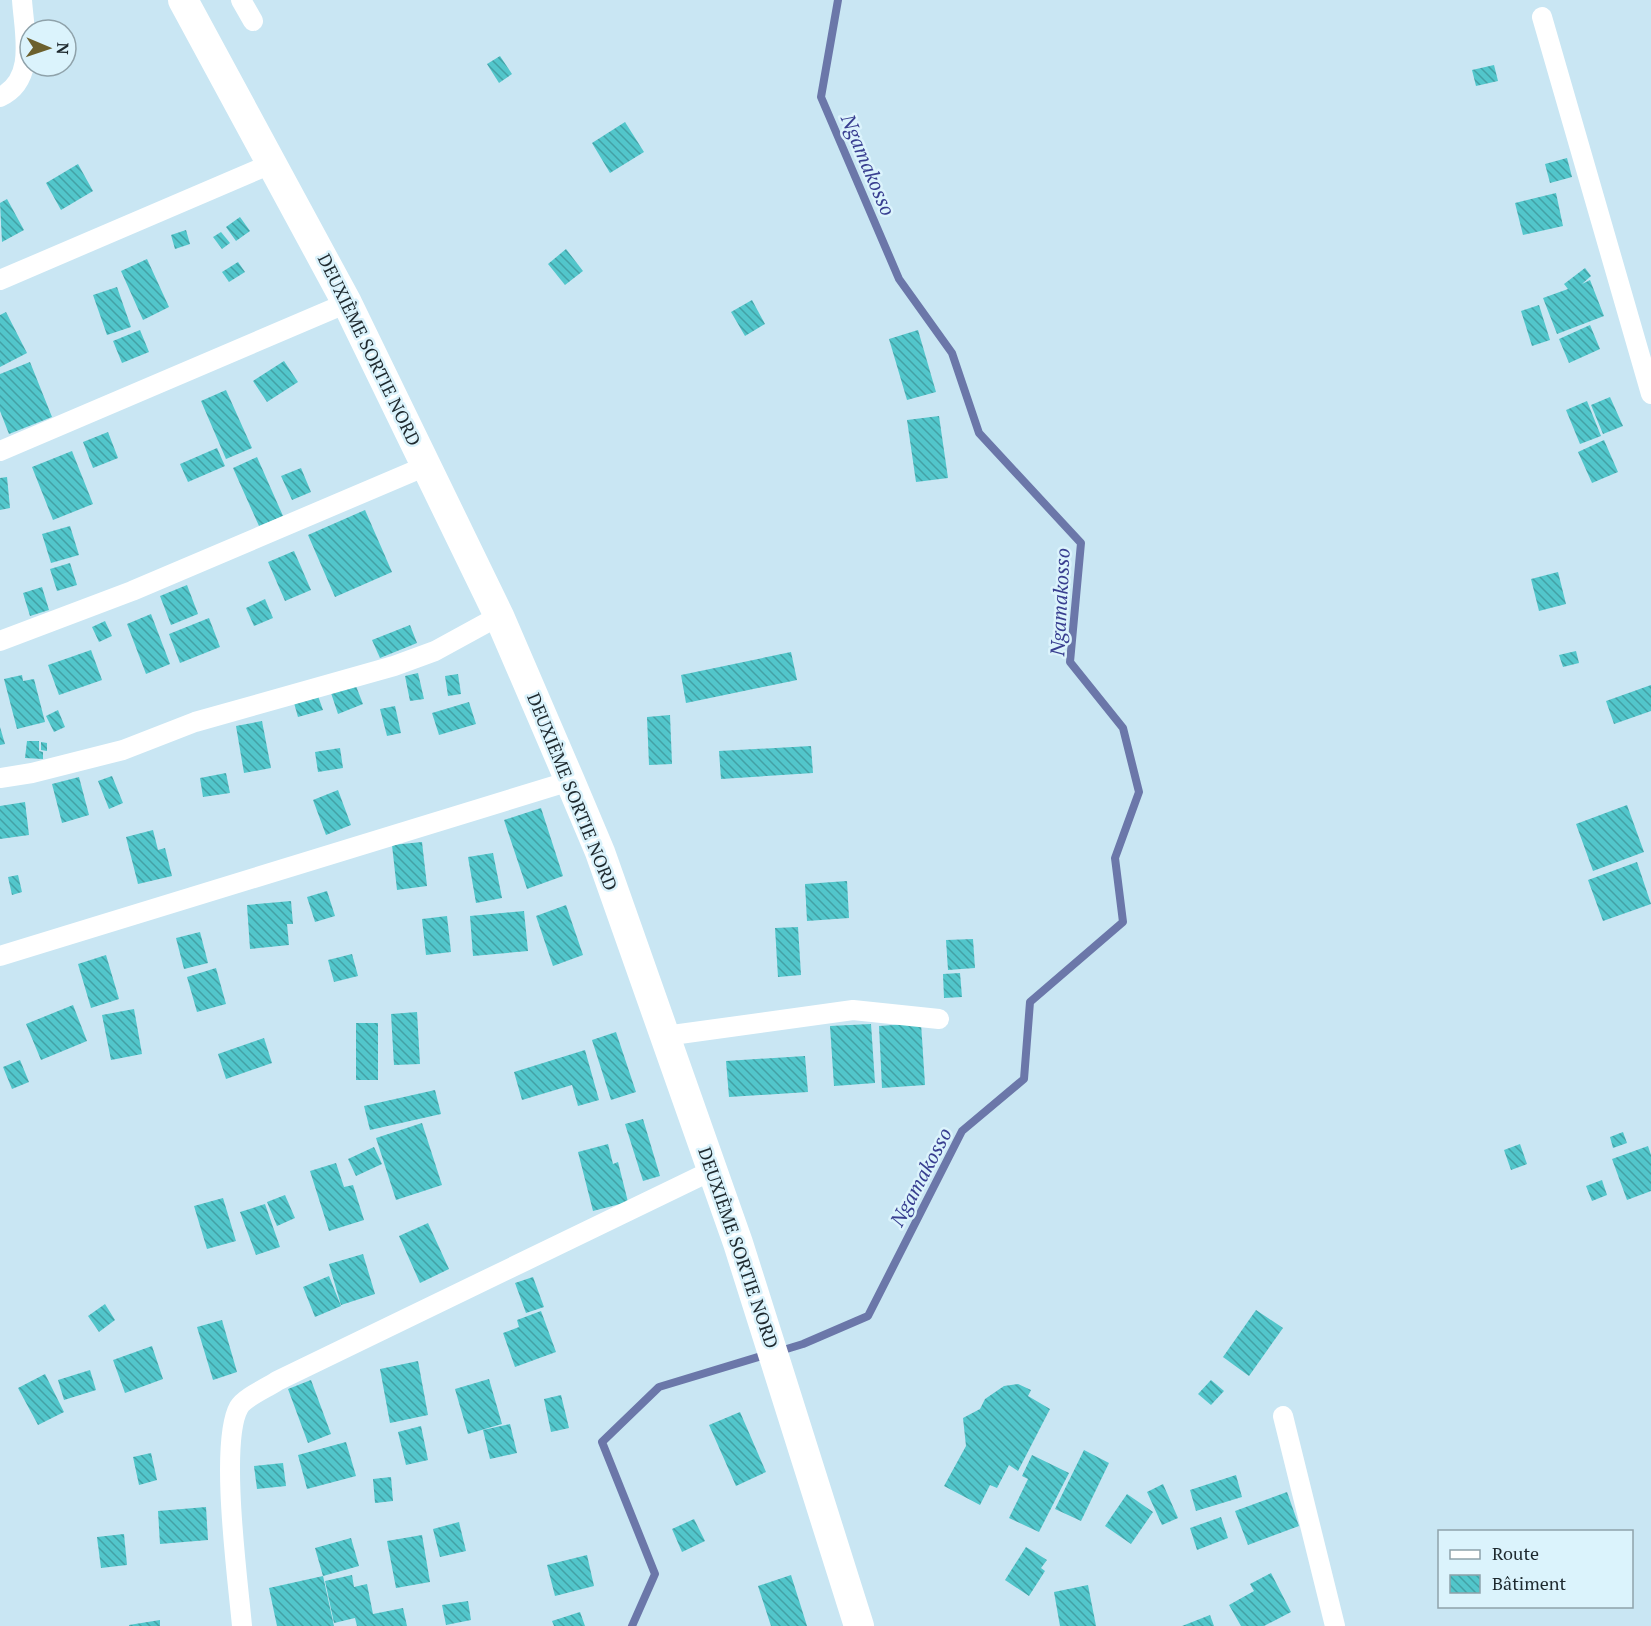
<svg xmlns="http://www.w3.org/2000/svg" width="1651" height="1626" viewBox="0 0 1651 1626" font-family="'PT Serif',serif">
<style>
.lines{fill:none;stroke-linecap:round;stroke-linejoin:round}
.stream{stroke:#6b77a9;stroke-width:8}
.building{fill:url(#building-back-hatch)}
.minor{stroke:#fff;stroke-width:20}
.primary{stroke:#fff;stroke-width:30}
.labels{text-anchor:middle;stroke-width:5;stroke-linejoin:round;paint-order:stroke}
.street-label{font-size:18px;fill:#1e292e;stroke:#dbf3fc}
.water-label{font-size:20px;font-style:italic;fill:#383e90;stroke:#dbf3fc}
</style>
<defs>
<pattern id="building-back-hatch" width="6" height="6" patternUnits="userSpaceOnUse" patternTransform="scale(1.5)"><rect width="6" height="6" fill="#52c6cb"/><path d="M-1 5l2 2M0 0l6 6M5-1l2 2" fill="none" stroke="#43a1a5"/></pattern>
</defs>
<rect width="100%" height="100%" fill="#c9e6f3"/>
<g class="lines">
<!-- stream -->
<g class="stream">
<polyline points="780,1351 803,1344 868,1316 962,1131 1024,1079 1030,1002 1123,922 1115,858 1139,792 1123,728 1070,662 1081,543 979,433 952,353 899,279 821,97 838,0"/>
<polyline points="632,1626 655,1574 602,1442 659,1387 768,1354"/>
</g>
</g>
<!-- building -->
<g class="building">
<polygon points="500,56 512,74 499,83 487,64"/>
<polygon points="1494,65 1498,81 1476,86 1472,70"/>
<polygon points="625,122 644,152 610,173 592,143"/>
<polygon points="1567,158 1572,177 1550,183 1545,164"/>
<polygon points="78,164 93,191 61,210 46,183"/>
<polygon points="1556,193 1563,226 1523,235 1515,203"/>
<polygon points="7,199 24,230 2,242 0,203"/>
<polygon points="240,217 250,231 236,241 226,227"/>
<polygon points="186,230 190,244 175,249 171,235"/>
<polygon points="221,232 230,243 222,249 213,237"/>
<polygon points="566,249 583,271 565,285 548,264"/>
<polygon points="147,259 169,307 143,320 121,271"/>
<polygon points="238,262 245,272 229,282 222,272"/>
<polygon points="1585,268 1591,276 1582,284 1590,280 1604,316 1557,334 1543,298 1568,289 1564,284"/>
<polygon points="117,287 131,327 107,335 93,295"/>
<polygon points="752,300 765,324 745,336 731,312"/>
<polygon points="1539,305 1550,340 1532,346 1521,311"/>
<polygon points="6,312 27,353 0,367 0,315"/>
<polygon points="1590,325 1600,349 1569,363 1559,339"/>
<polygon points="140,330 149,352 122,363 113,341"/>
<polygon points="918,330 936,392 907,400 889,339"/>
<polygon points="284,361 298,382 267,402 253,381"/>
<polygon points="30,362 52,417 9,434 0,411 0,374"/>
<polygon points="226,390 252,448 226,459 201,401"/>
<polygon points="1610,397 1623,426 1603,434 1591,405"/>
<polygon points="1587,401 1601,436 1580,444 1566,410"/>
<polygon points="939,416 948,478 916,482 907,420"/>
<polygon points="108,432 118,458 93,468 83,442"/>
<polygon points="1604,440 1618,472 1592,483 1578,452"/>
<polygon points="217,448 225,466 188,482 180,464"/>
<polygon points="72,451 93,504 53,520 32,467"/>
<polygon points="257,457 283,516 259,526 233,468"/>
<polygon points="301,468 311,492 292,500 281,476"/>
<polygon points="7,477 10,508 0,510 0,478"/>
<polygon points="365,510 392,572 335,597 308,535"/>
<polygon points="70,526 79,555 51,563 42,534"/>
<polygon points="294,551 311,590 285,601 268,562"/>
<polygon points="70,563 77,585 57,591 50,569"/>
<polygon points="1558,572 1566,604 1539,611 1531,579"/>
<polygon points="187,585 198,614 171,625 160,596"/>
<polygon points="42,587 49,610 30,616 23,593"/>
<polygon points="265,599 273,618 254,626 246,608"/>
<polygon points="151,614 170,664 146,674 127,624"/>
<polygon points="209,618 220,647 180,663 169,634"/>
<polygon points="105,621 112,636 99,642 92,627"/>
<polygon points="410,625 417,643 380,658 372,640"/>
<polygon points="91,650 102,680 59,695 48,665"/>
<polygon points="1576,651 1579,663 1563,667 1559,655"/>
<polygon points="791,652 797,680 686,703 681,675"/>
<polygon points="418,673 424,699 410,701 405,676"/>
<polygon points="458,674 461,694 448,696 445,676"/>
<polygon points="22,675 23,681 34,679 45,722 17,729 4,679"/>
<polygon points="354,681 363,704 338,714 330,690"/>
<polygon points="1651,685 1651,711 1614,724 1606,701"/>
<polygon points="318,696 323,710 298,717 294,703"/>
<polygon points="469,702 476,724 439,735 432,713"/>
<polygon points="395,706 401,733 387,736 380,709"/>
<polygon points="58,710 65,727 54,732 46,716"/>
<polygon points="670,715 672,764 649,765 647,717"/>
<polygon points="262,721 271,768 244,773 236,726"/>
<polygon points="0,727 5,744 0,745"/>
<polygon points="27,741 39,741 39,751 43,752 43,759 25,758"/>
<polygon points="41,742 47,743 47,751 41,750"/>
<polygon points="811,746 813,773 721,779 719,751"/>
<polygon points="340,748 343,768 318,772 315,752"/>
<polygon points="226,773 230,793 203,797 200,778"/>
<polygon points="112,776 123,803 109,809 98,781"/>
<polygon points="79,777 89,815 62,823 52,784"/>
<polygon points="338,790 351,825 326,835 313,800"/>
<polygon points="25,802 29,835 0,839 0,806"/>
<polygon points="1627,805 1644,852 1593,871 1576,824"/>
<polygon points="541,808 563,876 527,889 504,820"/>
<polygon points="153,830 158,850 165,848 172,876 138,884 126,837"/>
<polygon points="422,842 427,886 397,890 392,845"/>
<polygon points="493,853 502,898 476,903 468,857"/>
<polygon points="1637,862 1651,904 1603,921 1588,880"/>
<polygon points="18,875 22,892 12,895 8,877"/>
<polygon points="847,881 849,918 807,921 805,884"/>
<polygon points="327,891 335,916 315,922 307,897"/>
<polygon points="291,901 293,924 287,924 289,945 250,949 247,905"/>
<polygon points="566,905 583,955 553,966 536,916"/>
<polygon points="524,911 528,951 473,956 470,916"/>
<polygon points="447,916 451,952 426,955 422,919"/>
<polygon points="798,927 801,975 778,977 775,928"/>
<polygon points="200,932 208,963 184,969 176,938"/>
<polygon points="973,939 975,968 948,970 946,940"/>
<polygon points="352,954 358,976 334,982 328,960"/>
<polygon points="106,955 119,999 91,1008 78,964"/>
<polygon points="216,968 226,1004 197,1012 187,977"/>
<polygon points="960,973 962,997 944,998 943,974"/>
<polygon points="73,1005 87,1041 41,1060 26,1024"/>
<polygon points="134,1009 142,1054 111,1060 102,1015"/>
<polygon points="417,1012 420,1064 394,1065 391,1014"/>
<rect x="356" y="1023" width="22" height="57"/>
<polygon points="921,1023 925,1085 882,1088 879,1026"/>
<polygon points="871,1024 875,1083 834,1086 830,1026"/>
<polygon points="616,1032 636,1092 611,1100 592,1040"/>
<polygon points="264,1038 272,1063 226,1079 218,1054"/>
<polygon points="585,1050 599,1100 578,1106 572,1085 522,1100 514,1072"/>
<polygon points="805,1056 808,1092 729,1097 726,1061"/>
<polygon points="20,1060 29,1082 12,1089 3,1067"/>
<polygon points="435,1090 441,1114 370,1130 364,1106"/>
<polygon points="643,1119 660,1176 643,1181 625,1124"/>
<polygon points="422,1123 442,1185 396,1200 376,1138"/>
<polygon points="1623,1132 1627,1143 1613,1148 1610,1137"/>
<polygon points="608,1144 613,1164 618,1162 628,1202 593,1211 578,1152"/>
<polygon points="1520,1144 1527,1164 1511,1170 1504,1150"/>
<polygon points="1648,1146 1651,1155 1651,1191 1627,1200 1612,1159"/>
<polygon points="374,1147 382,1164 356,1176 348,1159"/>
<polygon points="336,1163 344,1187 353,1185 364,1220 329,1231 310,1171"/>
<polygon points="1602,1180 1607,1195 1592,1201 1586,1186"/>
<polygon points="285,1195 295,1218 277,1226 267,1202"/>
<polygon points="223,1198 236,1241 207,1249 194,1206"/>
<polygon points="265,1204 280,1247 256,1255 240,1212"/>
<polygon points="428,1223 449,1269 420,1283 399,1236"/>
<polygon points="363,1254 375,1294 341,1305 329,1264"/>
<polygon points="329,1276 341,1306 315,1317 303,1287"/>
<polygon points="533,1277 544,1307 526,1313 515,1283"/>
<polygon points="105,1304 115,1320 99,1332 88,1316"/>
<polygon points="1256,1310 1283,1328 1249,1376 1223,1357"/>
<polygon points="541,1311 556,1352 515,1367 503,1333 519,1327 517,1320"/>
<polygon points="222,1320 237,1372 213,1380 197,1327"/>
<polygon points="152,1346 163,1379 125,1393 113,1360"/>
<polygon points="418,1361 428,1415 390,1423 380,1369"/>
<polygon points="90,1370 96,1390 64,1400 58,1380"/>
<polygon points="45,1374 64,1412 38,1425 18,1388"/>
<polygon points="489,1379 502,1424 468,1434 455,1389"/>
<polygon points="311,1380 331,1434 308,1443 288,1389"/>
<polygon points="1211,1380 1224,1391 1211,1405 1198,1394"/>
<polygon points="1018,1384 1031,1390 1028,1396 1050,1409 1018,1471 1009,1465 997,1488 990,1485 980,1505 944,1486 966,1446 963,1418 980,1409 985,1399 1004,1386"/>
<polygon points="561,1395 569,1428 551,1432 544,1399"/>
<polygon points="740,1412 766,1472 736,1486 709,1425"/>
<polygon points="510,1424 517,1453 490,1459 483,1430"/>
<polygon points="421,1426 428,1460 406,1465 398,1432"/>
<polygon points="346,1442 356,1476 307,1489 298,1455"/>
<polygon points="1084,1450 1109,1463 1081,1521 1055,1509"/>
<polygon points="151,1453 157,1480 139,1485 133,1457"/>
<polygon points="1032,1455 1069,1473 1039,1532 1009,1518 1028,1479 1022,1476"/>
<polygon points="283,1463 286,1486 257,1489 254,1466"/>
<polygon points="1236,1475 1242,1497 1196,1511 1190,1490"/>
<polygon points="391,1477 393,1501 375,1503 373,1479"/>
<polygon points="1163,1484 1178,1518 1162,1525 1147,1492"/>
<polygon points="1287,1492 1299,1526 1248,1545 1235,1511"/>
<polygon points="1127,1494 1153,1512 1131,1544 1105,1526"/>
<polygon points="206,1507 208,1540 160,1544 158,1511"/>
<polygon points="1221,1517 1228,1538 1197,1550 1190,1528"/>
<polygon points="694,1519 705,1541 682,1552 672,1529"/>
<polygon points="459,1522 466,1551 440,1557 433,1529"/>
<polygon points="124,1534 127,1565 101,1568 97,1537"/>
<polygon points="422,1535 430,1582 396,1588 387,1541"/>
<polygon points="351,1538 359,1566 323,1576 315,1548"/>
<polygon points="1026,1547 1047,1560 1041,1568 1045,1571 1029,1596 1005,1580"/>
<polygon points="587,1555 594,1586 555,1596 547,1565"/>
<polygon points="1271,1573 1291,1612 1264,1626 1241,1626 1229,1605 1254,1591 1250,1584"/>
<polygon points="352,1575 354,1587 367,1584 373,1614 403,1608 407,1626 357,1626 355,1618 334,1623 325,1581"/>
<polygon points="791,1575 807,1626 771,1626 758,1586"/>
<polygon points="323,1576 334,1626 277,1626 269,1588"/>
<polygon points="1088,1585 1096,1626 1060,1626 1054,1592"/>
<polygon points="468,1601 471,1620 446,1625 442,1605"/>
<polygon points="580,1612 585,1626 554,1626 552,1621"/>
<polygon points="1210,1615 1214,1626 1182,1626"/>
<polygon points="160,1620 160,1626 129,1626 129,1625"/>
</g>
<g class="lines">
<!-- minor -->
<g class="minor">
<polyline points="241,0 253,21"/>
<polyline points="1542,17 1651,394"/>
<path d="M0,97c37,-17 24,-65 22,-97"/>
<polyline points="0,280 273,163"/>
<polyline points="0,451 347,303"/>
<polyline points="0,641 132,591 426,466"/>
<polyline points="0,778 32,773 123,750 195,722 394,666 435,651 499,616"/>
<polyline points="0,956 570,781"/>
<polyline points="665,1036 853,1010 939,1019"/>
<polyline points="1283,1416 1335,1626"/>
<path d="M242,1626c-4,-45 -23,-184 -3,-219 6,-10 28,-19 38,-26l436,-211"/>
</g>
<!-- primary -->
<polyline class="primary" points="183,0 347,303 499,616 570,781 600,852 738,1243 859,1626"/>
</g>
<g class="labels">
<!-- street labels -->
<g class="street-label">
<text transform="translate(369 350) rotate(64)" y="6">DEUXIÈME SORTIE NORD</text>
<text transform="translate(572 792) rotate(68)" y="6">DEUXIÈME SORTIE NORD</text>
<text transform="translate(738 1248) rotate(71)" y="6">DEUXIÈME SORTIE NORD</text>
</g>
<!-- water labels -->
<g class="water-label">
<text transform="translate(868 165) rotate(67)" y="7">Ngamakosso</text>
<text transform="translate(1060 602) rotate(-87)" y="7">Ngamakosso</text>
<text transform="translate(921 1177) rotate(-62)" y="7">Ngamakosso</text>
</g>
</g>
<!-- legend -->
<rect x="1438" y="1530" width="195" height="78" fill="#dbf3fc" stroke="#8fa2aa" stroke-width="1.5"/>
<rect x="1450" y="1550" width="30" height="9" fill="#ffffff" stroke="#8fa2aa" stroke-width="1.5"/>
<text x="1492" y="1560" font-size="18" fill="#1e292e">Route</text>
<rect x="1450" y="1575" width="30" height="18" fill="url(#building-back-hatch)" stroke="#8fa2aa" stroke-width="1.5"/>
<text x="1492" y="1590" font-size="18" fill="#1e292e">Bâtiment</text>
<!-- north arrow -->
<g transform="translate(48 48) rotate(92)"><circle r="28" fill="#dbf3fc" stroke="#8fa2aa" stroke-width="1.5"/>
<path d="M0-4.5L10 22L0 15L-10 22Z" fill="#6c602d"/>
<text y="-9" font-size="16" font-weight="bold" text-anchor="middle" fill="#1e292e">N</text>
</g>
</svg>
